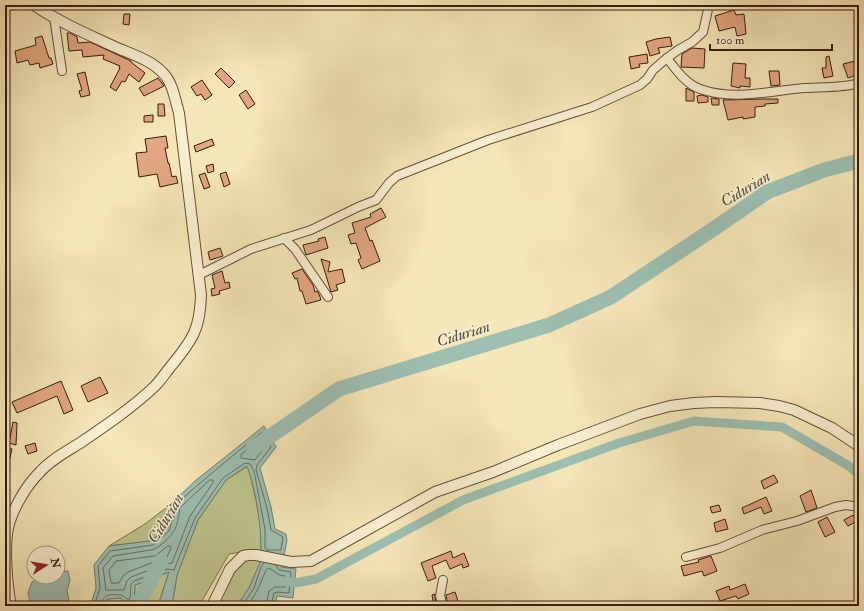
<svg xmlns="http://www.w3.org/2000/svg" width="864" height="611" viewBox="0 0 864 611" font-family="'IM FELL Double Pica',serif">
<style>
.green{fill:#bfc48c;stroke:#7b704c}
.water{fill:#9cbfb2;stroke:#747e70}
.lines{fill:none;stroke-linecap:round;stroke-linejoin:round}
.shore{stroke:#6a6e60;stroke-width:1}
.canal{stroke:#9cbfb2;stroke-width:9}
.river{stroke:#9cbfb2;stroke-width:15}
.building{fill:#e2a680;stroke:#371c0d}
.minor-casing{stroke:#664e38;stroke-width:10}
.tertiary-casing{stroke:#664e38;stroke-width:12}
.minor{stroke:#f8efd0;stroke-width:8}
.tertiary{stroke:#f8efd0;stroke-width:10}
.labels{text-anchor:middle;stroke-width:3;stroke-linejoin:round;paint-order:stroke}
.water-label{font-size:16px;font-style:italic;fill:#554d3f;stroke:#f8efd0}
</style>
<rect width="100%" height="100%" fill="#f5e6b7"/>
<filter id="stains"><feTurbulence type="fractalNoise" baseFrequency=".005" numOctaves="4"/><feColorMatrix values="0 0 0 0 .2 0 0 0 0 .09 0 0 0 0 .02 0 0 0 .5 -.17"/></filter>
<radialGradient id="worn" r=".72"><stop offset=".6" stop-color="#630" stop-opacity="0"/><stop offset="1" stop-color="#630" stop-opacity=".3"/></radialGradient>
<!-- green -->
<g class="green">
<polygon points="248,466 256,500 261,529 261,553 252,550 229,554 199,606 172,606 177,575 198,520 226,480"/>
<polygon points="171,504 171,513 166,529 150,541 109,546 145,524"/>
<polygon points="249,557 262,558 250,586 237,606 217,606 239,563"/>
<polygon points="169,572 158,606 134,606 135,585"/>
<polygon points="121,598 128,606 105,606 107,599"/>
</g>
<!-- water -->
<g class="water">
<path d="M264,426l12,21 -16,21 11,39 4,22 11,5 1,6 -3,16 -23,-3c0,-29 -4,-59 -14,-87l-21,14 -28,40 -21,55 -5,31h-14l11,-34 -34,13 -1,21h-6l-7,-8 -14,1 -2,7h-15l6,-18 -2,-23 15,-19 41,-5 16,-12 5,-16v-9l24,-23z"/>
<polygon points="262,558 281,562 281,567 296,569 293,598 277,596 275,606 237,606 250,586"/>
<polygon points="68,571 70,580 67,591 69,600 61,606 31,606 28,593 32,582 42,577 58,577 58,572"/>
</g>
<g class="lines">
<!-- shore -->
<g class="shore">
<polygon points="260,440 262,441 265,447 255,460 241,458 241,455"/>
<path d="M210,480h3v3l-23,33 -18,47 -7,1 -34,13 -4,4 -3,9h-18l-3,-22 10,-12 38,-6c5,-1 8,-4 11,-6 15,-13 15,-18 18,-36z"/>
<polygon points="168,546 170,546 171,548 167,557 128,572 123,576 119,583 111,583 109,570 116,561 155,556"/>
<path d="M94,606l6,-18 -2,-22 12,-15 43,-6 16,-14 5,-17 1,-9c28,-25 57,-49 86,-72h3l7,14 -14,18 -1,5 11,38 4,22 12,7 -2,13h-14l-2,-2v-19l-11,-58 -4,-7 -5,-1 -22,15 -28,40 -21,52 -7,-1 -33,12 -3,3 -1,15h-3l-5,-4c-11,0 -19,-3 -21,11"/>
<polyline points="242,606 254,588 261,567 264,563"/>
<path d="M248,606l10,-17 8,-19 2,-2c7,2 7,7 17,8l1,2 -1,9h-10l-6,4 -3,15"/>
<polyline points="271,606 274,593 277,592 289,593 291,572 279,570 276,565"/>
</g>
<!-- canal -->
<polyline class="canal" points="284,581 295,583 316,579 463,500 619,443 694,421 782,427 849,466 859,475"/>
<!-- river -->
<g class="river">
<polyline points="253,448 339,389 549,325 611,297 715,228 767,192 824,170 859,161"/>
<polyline points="137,606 161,561"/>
</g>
</g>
<!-- building -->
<g class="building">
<polygon points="734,10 736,15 744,14 746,34 737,36 735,27 719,31 715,16"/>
<polygon points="124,14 130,14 129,25 123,24"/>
<polygon points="67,33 70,33 77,37 78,43 90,42 131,61 131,62 145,73 139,82 129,74 125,82 122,81 116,91 110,87 120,68 119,68 120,66 103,59 104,55 83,57 82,50 69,51"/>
<polygon points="42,36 49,58 51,58 53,64 40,68 39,63 30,65 28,60 17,63 15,51 36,45 35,38"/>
<polygon points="670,37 672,46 658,48 660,53 650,56 646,42 656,39"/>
<polygon points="692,48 705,49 704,68 681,67 682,54"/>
<polygon points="647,54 648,63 639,64 640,67 631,69 629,57"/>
<polygon points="829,56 833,76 824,78 822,68 826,68 826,57"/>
<polygon points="859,60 859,74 848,78 843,64"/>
<polygon points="733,63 746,64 745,78 750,78 750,87 740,86 740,88 731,86"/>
<polygon points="221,68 235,82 229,88 215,74"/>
<polygon points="769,71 779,71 780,85 771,86"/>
<polygon points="85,72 90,95 81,97 79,91 82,90 77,74"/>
<polygon points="158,78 164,86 144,96 139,88"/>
<polygon points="202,80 212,95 205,100 201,94 197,96 191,87"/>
<polygon points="686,88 694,92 694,101 686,101"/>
<polygon points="246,90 255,104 248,109 239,95"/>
<polygon points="702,95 708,97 708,102 698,103 697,96"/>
<polygon points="711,98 719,99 719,105 712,105"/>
<polygon points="762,99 778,99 778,103 765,104 765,106 755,107 755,117 743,119 743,117 728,120 723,100"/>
<polygon points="158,104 164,104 165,116 158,116"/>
<polygon points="153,115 153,122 144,122 144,116"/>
<polygon points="166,136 168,148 165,148 168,163 169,163 172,177 176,176 178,183 160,187 157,174 139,177 136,153 147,152 145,139"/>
<polygon points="212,139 214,145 196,152 194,146"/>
<polygon points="213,164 214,171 208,173 206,166"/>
<polygon points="226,172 230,184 224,187 220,174"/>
<polygon points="205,173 210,187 204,189 199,175"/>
<polygon points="381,208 386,217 365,228 370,241 372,240 380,261 362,269 358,260 361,258 356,243 351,244 348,235 355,233 352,223 371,217 370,214"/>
<polygon points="325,237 328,248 306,255 303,245 319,241 318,239"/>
<polygon points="220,248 223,256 210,260 208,252"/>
<polygon points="321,259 330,262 328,272 342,269 345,282 336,285 338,290 331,292"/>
<polygon points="302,269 313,285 315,292 317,291 319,294 321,300 306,304 302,291 300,291 297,278 295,279 292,273"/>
<polygon points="222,271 225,283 229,282 230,288 219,291 220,294 212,296 211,289 215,288 212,275"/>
<polygon points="100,377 108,393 88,402 81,386"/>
<polygon points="61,381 73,410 64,414 57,396 17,413 12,402"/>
<polygon points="13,422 17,423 16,445 9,443"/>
<polygon points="35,443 37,451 28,454 25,446"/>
<polygon points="5,447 12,449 8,467 5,467"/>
<polygon points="774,475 778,482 764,489 761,481"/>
<polygon points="811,490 817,508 806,512 800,496"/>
<polygon points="766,497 772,511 764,514 761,507 744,514 742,508"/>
<polygon points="719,505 721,511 712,513 710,507"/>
<polygon points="853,515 857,521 848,526 844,520"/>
<polygon points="827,517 835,532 825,537 818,522"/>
<polygon points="725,519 728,529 716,532 714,523"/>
<polygon points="451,551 453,558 464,553 469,566 463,568 462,564 450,569 446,560 432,566 436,578 428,581 421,563"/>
<polygon points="711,556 717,571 704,576 702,571 684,576 681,566 699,562 698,560"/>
<polygon points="745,584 749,594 738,599 736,596 720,601 716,591 729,586 730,590"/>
<polygon points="455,592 459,604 448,606 446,595"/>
<polygon points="435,594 435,598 437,606 434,606 432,595"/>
</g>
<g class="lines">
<defs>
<g id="minor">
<polyline points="54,17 62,71"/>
<path d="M667,58c9,12 19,26 33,31 34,12 69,2 104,-1 15,-1 41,0 55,-5"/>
<polyline points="284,238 295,249 328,297"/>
<polyline points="199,275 251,249 311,230 358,207 376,200 389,183 397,176 488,140 592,107 640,85 647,79 653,70 667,58 678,50 692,42 703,32 709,5"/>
<polyline points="686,557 720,548 762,530 797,521 835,507 846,505 859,507"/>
<polyline points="443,580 440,596 443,606"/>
</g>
<g id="tertiary">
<path d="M11,606c-4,-20 -7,-58 -3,-78 4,-18 18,-42 31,-55 12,-14 29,-22 44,-32 25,-17 50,-34 72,-55 6,-6 11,-14 17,-21 21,-26 28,-36 29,-70l-22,-182c-4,-13 -6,-30 -16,-40 -12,-13 -32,-19 -48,-26 -28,-13 -56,-25 -81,-42"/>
<polyline points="212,606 230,569 243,556 249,555 256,555 291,562 311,561 435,492 493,472 558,445 624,420 640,414 670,406 694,403 716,402 760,403 779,406 794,410 832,428 859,446"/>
</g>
</defs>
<!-- minor casing -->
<use href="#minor" class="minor-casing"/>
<!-- tertiary casing -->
<use href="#tertiary" class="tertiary-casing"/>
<!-- minor -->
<use href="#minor" class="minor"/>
<!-- tertiary -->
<use href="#tertiary" class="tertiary"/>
</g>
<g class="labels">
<!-- water labels -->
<g class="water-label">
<text transform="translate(745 188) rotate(-31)" y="6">Cidurian</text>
<text transform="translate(463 333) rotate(-17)" y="6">Cidurian</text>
<text transform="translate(165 518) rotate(-59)" y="6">Cidurian</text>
</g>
</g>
<!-- margin -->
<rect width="864" height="611" fill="none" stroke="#f5e6b7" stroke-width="20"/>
<rect x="6" y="6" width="852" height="599" fill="none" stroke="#371c0d" stroke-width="2"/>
<rect x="10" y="10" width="844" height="591" fill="none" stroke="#371c0d"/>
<!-- north arrow -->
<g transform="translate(46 565) rotate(78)"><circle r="19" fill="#f8efd0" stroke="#ab9b82"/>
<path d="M0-3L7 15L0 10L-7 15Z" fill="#8f2418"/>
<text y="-6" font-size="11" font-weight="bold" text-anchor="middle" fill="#371c0d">N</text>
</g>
<!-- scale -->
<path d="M710 44v6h122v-6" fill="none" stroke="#371c0d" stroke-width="2"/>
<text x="716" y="44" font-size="12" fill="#371c0d" stroke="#f8efd0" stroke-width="3" paint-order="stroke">100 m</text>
<rect width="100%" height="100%" filter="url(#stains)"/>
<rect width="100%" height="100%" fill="url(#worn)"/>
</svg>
